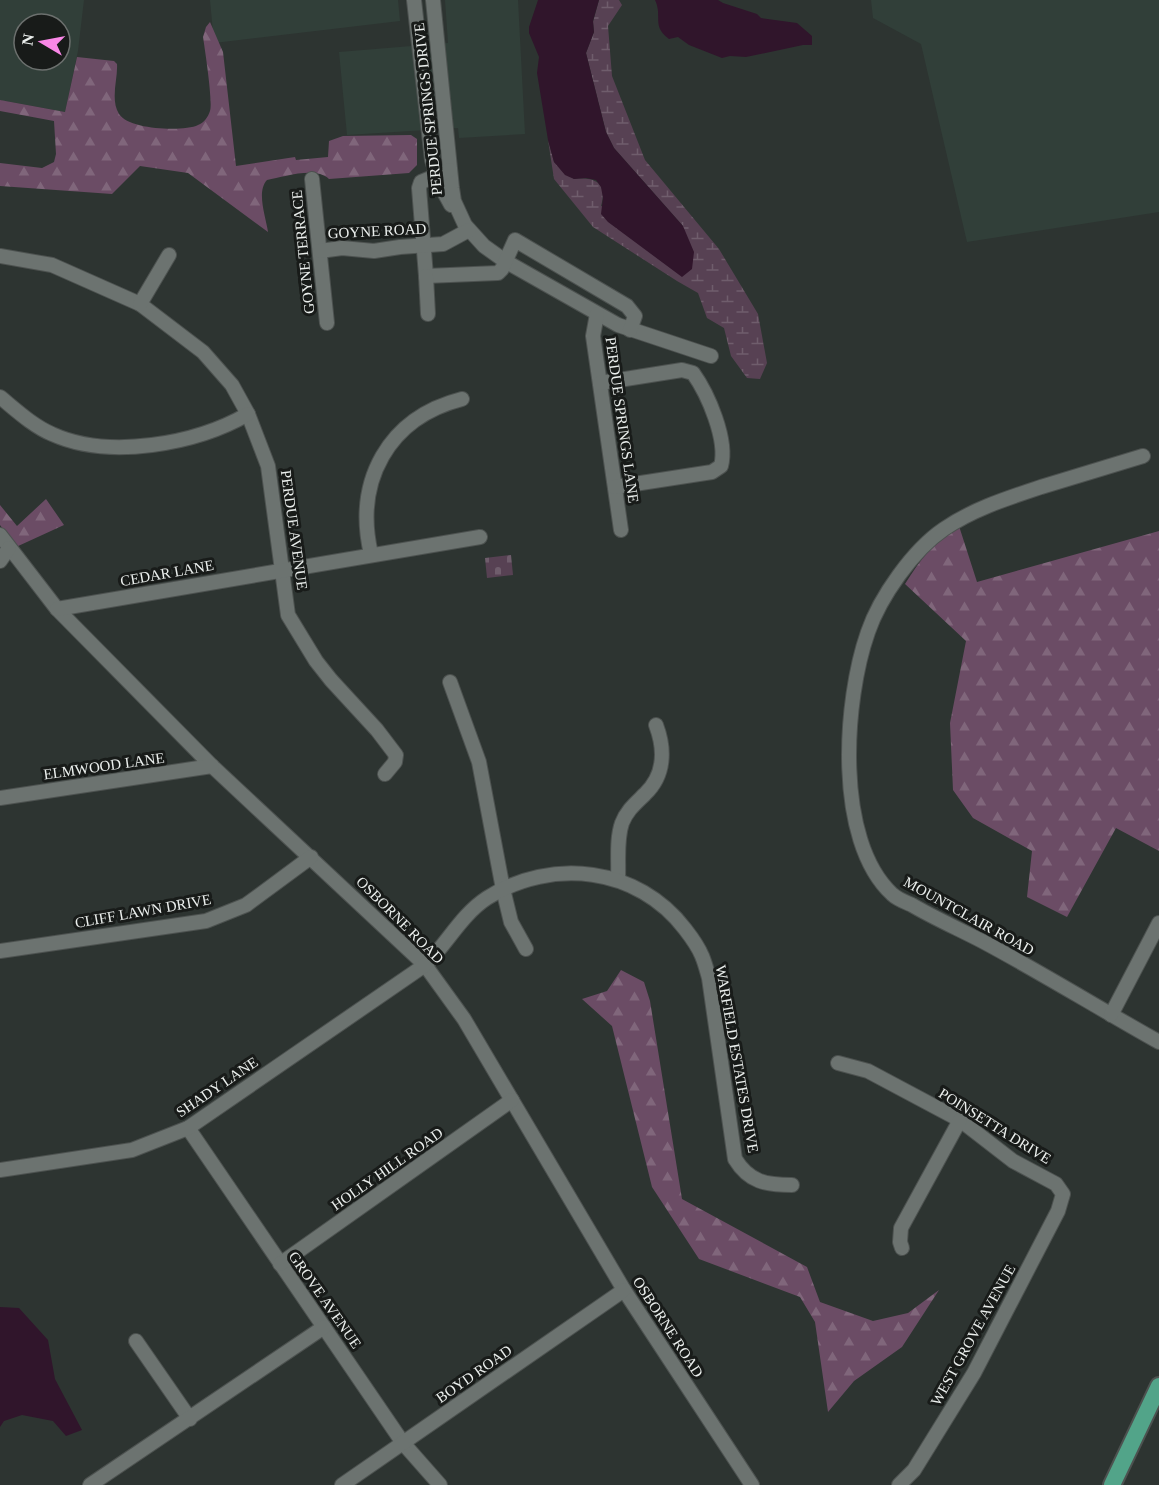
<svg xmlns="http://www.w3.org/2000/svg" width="1159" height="1485" viewBox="0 0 1159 1485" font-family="Georgia,serif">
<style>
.built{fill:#313f39;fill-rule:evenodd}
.forest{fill:url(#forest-firs)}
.wetland{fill:url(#wetland-marsh)}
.cemetery{fill:url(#cemetery-stones)}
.water{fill:#30152b}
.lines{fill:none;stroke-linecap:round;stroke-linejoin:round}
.minor-casing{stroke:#4d5250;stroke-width:16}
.major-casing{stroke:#4d5250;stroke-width:20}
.minor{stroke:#6c7370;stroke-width:14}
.major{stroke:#52a489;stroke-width:16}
.labels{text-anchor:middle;stroke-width:6;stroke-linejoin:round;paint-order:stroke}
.street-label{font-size:15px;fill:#ebefed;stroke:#181b19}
</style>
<defs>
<pattern id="forest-firs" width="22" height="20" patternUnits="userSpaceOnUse" patternTransform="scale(1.5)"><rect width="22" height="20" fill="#6b4c65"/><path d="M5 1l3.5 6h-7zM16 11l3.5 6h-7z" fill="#80667b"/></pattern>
<pattern id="wetland-marsh" width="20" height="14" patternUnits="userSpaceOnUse" patternTransform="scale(1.5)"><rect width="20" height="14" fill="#574153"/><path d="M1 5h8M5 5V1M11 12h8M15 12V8" fill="none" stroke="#6f5d6c"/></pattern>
<pattern id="cemetery-stones" width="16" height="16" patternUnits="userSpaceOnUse" patternTransform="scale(1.5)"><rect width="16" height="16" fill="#574153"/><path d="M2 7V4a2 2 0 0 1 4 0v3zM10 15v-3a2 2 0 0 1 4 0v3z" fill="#6f5d6c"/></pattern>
</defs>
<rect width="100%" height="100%" fill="#2d3431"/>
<!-- built -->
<g class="built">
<path d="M0,0h84l-6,51 -13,61 -65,-12zM24,24h36v36h-36z"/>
<polygon points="210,0 398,0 400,21 214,43"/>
<polygon points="445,0 518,0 525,134 459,138 458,128 347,135 339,52 448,43"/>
<polygon points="871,0 1159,0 1159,212 967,242 921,44 873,18"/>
</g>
<!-- forest -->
<g class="forest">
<path d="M210,22l13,30 13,114 59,-9 1,3 32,-3 1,-16 14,-5 68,-1 6,4v26l-8,8 -80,6c-14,-13 -45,-2 -62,1 -11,12 -1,37 1,52l-80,-59 -48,-7 -28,28 -112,-8v-23l42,5 12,-6 2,-8 -2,-33 -54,-10v-11l65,12 12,-55 37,4 3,3c1,15 -7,35 2,50 10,16 65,18 79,11 6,-2 10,-8 12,-14 3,-9 -5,-61 -7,-74l3,-10z"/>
<polygon points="46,499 64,525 16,547 0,525 0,505 17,526"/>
<path d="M959,526l18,56 182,-51v320l-43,-23 -49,89 -40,-20 5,-46 -59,-33 -20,-28 -3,-67 16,-82 -61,-57c15,-24 30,-44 54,-58z"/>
<polygon points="621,970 644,982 650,1001 682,1199 807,1267 820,1302 873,1321 908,1313 939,1290 902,1347 854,1381 828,1412 815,1322 800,1297 699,1259 652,1187 612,1026 582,999 607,991"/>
</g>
<!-- wetland -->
<path class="wetland" d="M599,0h20l3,5 -14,21 4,50 33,84 74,89 39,65 9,49 -7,16 -13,-1 -16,-22 -7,-28 -17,-10 -9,-25 -21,-12 -84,-54 -39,-48 -6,-39 6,22 20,17c20,-2 34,3 27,27l82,20 -69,-78 -8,-16 -20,-79 8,-21 -1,-10z"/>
<!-- cemetery -->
<polygon class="cemetery" points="511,555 513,575 487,578 485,558"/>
<!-- water -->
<g class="water">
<polygon points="538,0 599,0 593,21 594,32 586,53 606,132 614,148 683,226 694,252 692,269 682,277 608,222 601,214 603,198 601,187 596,180 586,178 574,179 565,175 554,162 548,140 537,73 539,57 529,33 529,27"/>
<path d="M655,0h63l5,3 34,11 4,4 36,5 15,13v9h-9l-57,12 -16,-1 -8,2 -33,-13 -11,-8 -9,2c-18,-13 -6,-22 -14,-39z"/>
<polygon points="0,1307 19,1308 48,1340 55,1379 82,1430 66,1436 53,1421 22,1415 4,1421 0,1427"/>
</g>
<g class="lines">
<defs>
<g id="minor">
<polyline points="414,0 432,160 439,183 451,205"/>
<polyline points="433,0 452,188 454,201 465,225 484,246 505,261 618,325 711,356"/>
<polyline points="450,170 421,182 419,188 426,276 498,273 502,269 515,240 627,306 635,316 630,330"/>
<polyline points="312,179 327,323"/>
<polyline points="320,251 342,248 374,251 400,247 443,244 469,230"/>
<polyline points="0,256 52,265 140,304 203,352 232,385 248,414 268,466 288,615 316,661 331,680 377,730 396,755 395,762 385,774"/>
<polyline points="426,276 428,314"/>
<polyline points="140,304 169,255"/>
<polyline points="597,314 593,336 621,530"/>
<path d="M600,383l82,-13 11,3c15,21 35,67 28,93l-9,6 -97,15"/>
<path d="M0,397c16,13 33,29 52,37 57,26 144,10 196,-20"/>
<path d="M1143,456c-34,10 -68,21 -102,31 -33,11 -68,22 -97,42 -31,21 -64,68 -76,103 -24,68 -34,208 24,262 5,5 13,8 20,11 22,13 47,24 70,36 60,32 118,68 177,101"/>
<polyline points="0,535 57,609 212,766 425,965 464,1019 624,1290 752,1485"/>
<path d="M371,554c-17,-73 17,-136 91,-155"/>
<polyline points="0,561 9,548"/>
<polyline points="57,609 480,537"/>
<polyline points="450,682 479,762 503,889 511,922 526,949"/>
<polyline points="0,798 212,766"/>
<path d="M618,879c1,-17 -2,-39 4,-56 5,-13 14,-20 23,-29 20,-19 20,-45 11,-69"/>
<polyline points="0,951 206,921 246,905 311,857"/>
<polyline points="1111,1015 1159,923"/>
<polyline points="838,1063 868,1071 960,1120 1013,1161 1056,1184 1063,1194 1058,1211 974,1373 914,1470 899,1485"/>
<polyline points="188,1128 403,1443 440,1485"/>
<path d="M0,1170l132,-20 56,-22 237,-163c22,-21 36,-50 62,-67 65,-41 151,-31 198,31 7,9 13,17 17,27 3,7 5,15 7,22l26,181c14,23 31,26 57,26"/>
<polyline points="902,1248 900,1242 901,1228 960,1120"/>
<polyline points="280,1264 512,1100"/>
<polyline points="136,1341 190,1419"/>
<polyline points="90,1485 324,1327"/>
<polyline points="342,1485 624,1290"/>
</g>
<polyline id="major" points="1112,1485 1159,1386"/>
</defs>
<!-- minor casing -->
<use href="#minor" class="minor-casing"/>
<!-- major casing -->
<use href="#major" class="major-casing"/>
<!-- minor -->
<use href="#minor" class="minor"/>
<!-- major -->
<use href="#major" class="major"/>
</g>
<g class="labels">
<!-- street labels -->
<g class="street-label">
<text transform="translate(428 109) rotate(-96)" y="5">PERDUE SPRINGS DRIVE</text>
<text transform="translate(377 231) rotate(-3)" y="5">GOYNE ROAD</text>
<text transform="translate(303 252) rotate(-96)" y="5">GOYNE TERRACE</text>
<text transform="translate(622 420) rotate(82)" y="5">PERDUE SPRINGS LANE</text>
<text transform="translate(294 530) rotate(82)" y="5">PERDUE AVENUE</text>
<text transform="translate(167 573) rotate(-10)" y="5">CEDAR LANE</text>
<text transform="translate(104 766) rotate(-8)" y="5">ELMWOOD LANE</text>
<text transform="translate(143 911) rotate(-10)" y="5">CLIFF LAWN DRIVE</text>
<text transform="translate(969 916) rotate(29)" y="5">MOUNTCLAIR ROAD</text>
<text transform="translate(400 920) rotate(45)" y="5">OSBORNE ROAD</text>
<text transform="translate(737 1059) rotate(80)" y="5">WARFIELD ESTATES DRIVE</text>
<text transform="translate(217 1087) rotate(-34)" y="5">SHADY LANE</text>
<text transform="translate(995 1126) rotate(32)" y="5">POINSETTA DRIVE</text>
<text transform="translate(387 1169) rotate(-35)" y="5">HOLLY HILL ROAD</text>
<text transform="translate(325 1300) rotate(55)" y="5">GROVE AVENUE</text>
<text transform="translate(668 1327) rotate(57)" y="5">OSBORNE ROAD</text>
<text transform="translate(973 1335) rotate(-61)" y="5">WEST GROVE AVENUE</text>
<text transform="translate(474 1374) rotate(-35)" y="5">BOYD ROAD</text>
</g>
</g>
<!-- north arrow -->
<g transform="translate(42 42) rotate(280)"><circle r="28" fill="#181b19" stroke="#6c706e" stroke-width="1.5"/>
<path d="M0-4.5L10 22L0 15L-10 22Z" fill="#fa87e7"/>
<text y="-9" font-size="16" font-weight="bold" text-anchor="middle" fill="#ebefed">N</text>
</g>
</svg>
